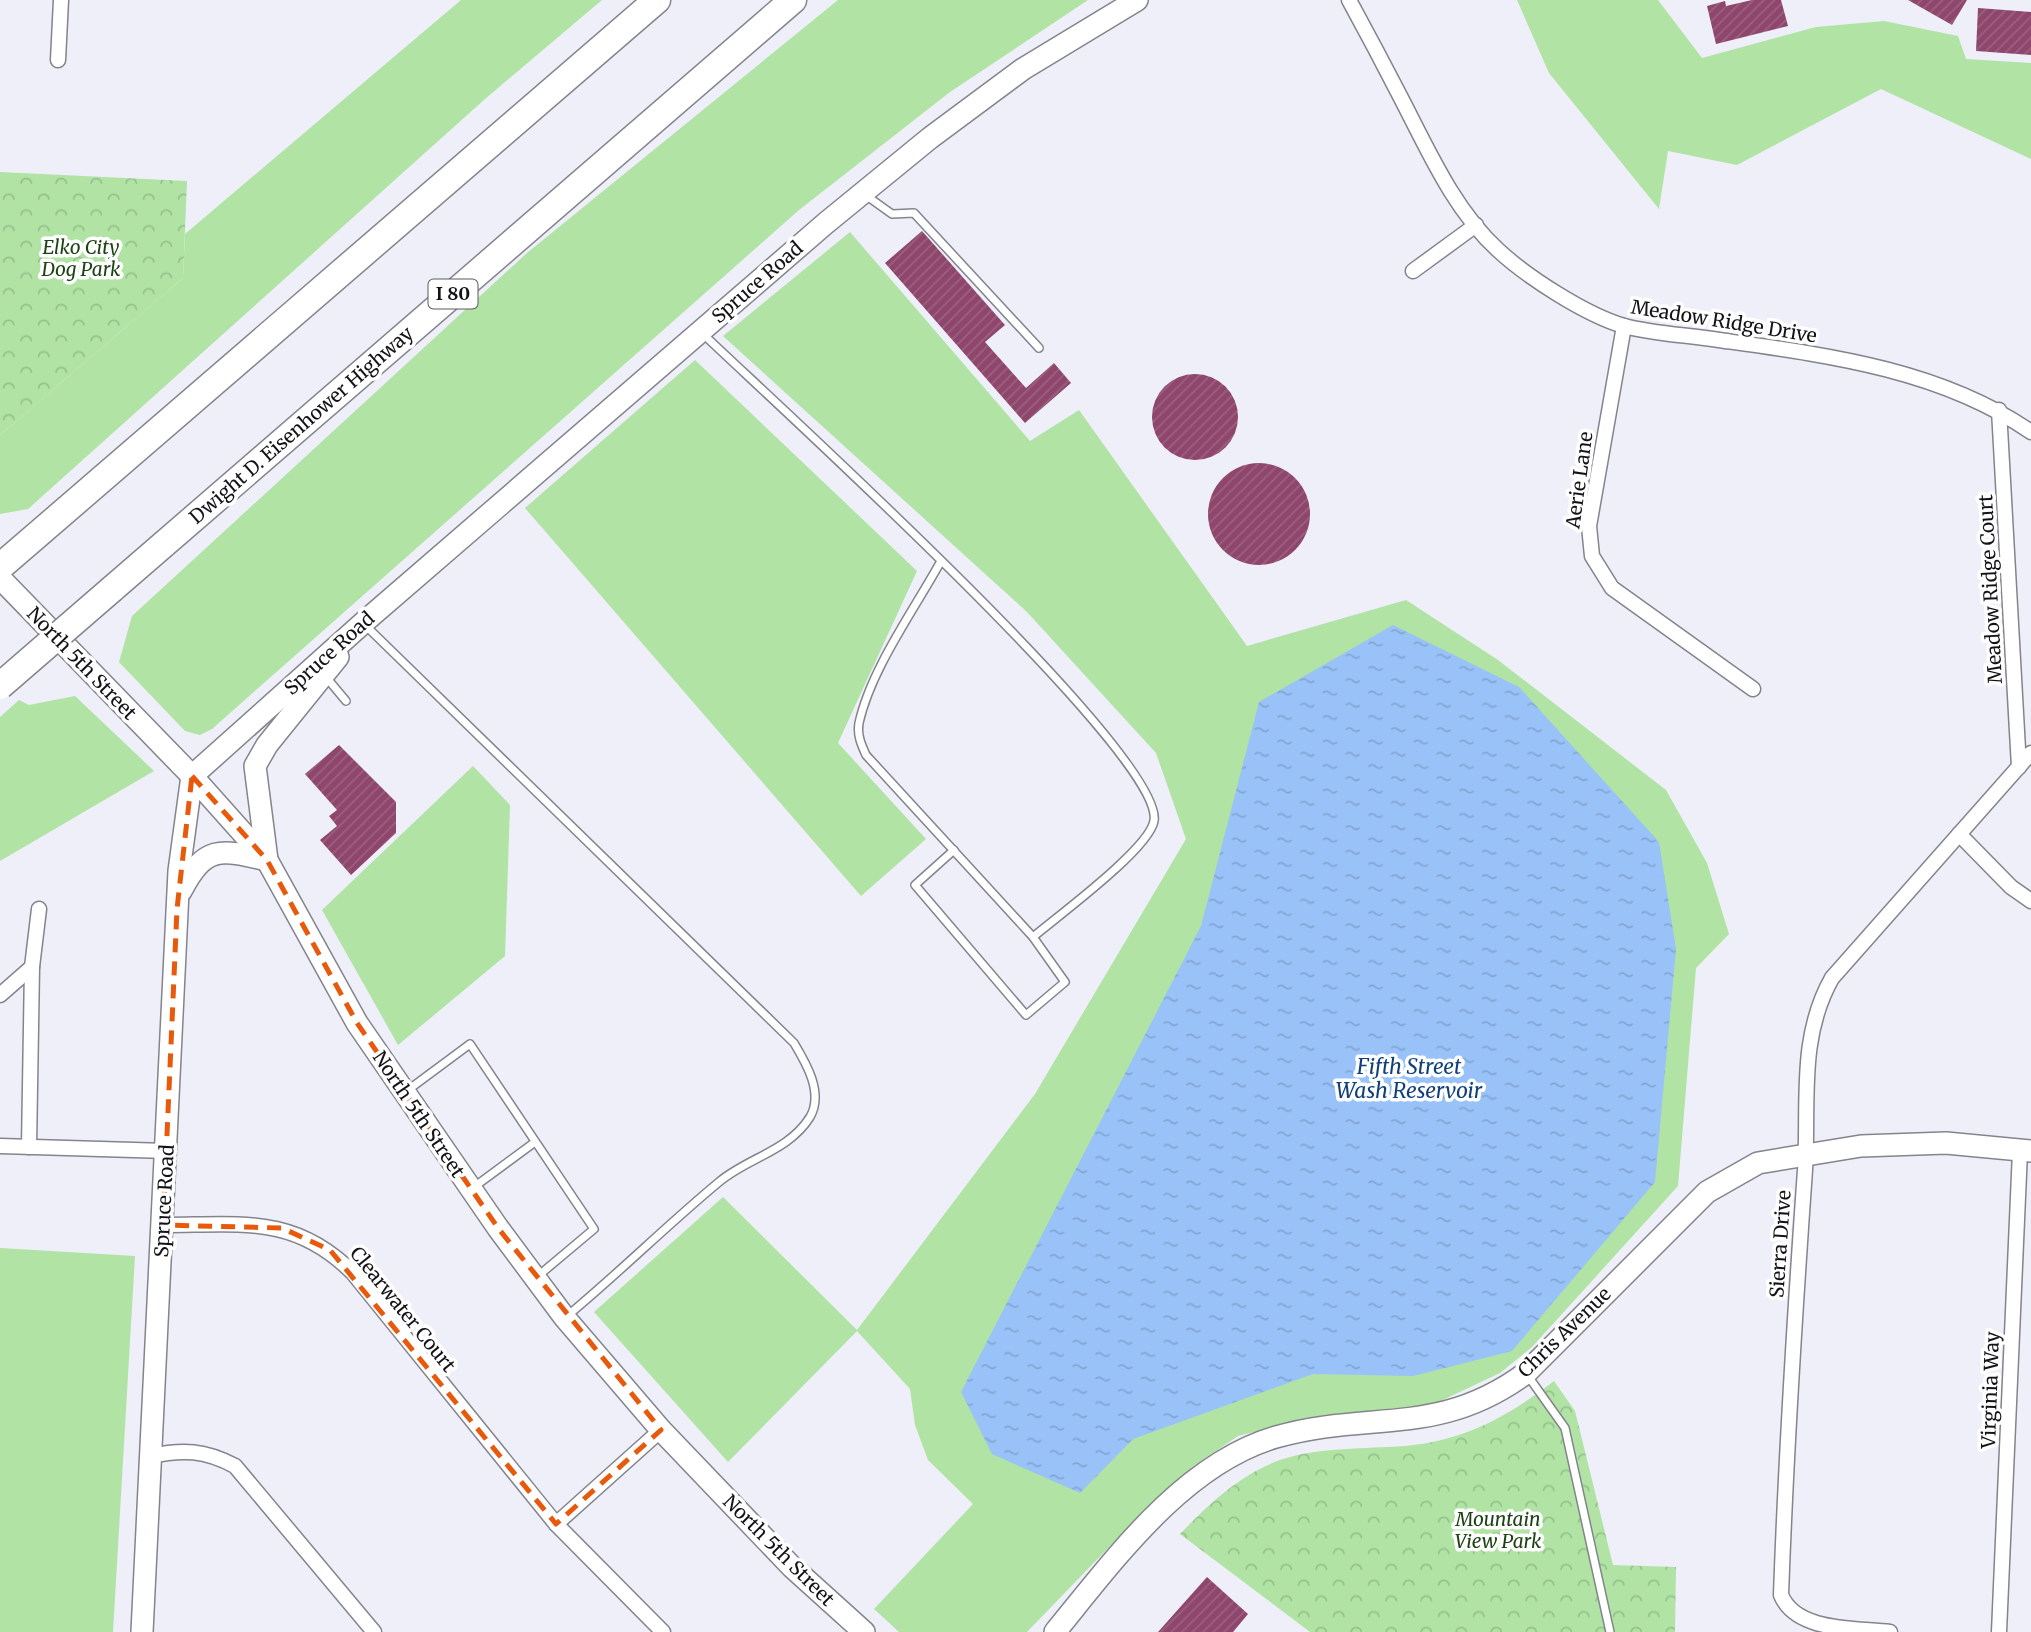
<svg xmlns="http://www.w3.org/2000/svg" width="2031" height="1632" viewBox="0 0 2031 1632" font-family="Merriweather,serif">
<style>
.grass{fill:#b0e3a4}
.park{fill:url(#park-crowns)}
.water{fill:url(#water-ripples)}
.building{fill:url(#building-hatch)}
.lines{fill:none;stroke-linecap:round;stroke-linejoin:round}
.lane-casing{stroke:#83848c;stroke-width:10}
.street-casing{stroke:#83848c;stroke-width:17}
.secondary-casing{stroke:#83848c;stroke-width:24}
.highway-casing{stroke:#83848c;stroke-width:29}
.lane{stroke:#fff;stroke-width:7}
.street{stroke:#fff;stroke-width:14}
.secondary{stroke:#fff;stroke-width:21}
.highway{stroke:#fff;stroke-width:26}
.highway-bridge-casing{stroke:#83848c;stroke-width:29;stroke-linecap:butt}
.highway-bridge{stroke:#fff;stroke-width:26}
.marked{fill:none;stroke:#e8590c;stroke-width:5;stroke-dasharray:14 9;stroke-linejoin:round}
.labels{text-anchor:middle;stroke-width:7;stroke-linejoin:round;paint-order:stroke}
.shield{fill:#fff;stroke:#5a5a5c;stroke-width:2}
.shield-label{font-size:18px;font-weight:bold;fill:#131316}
.park-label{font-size:19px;font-style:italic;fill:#1d4214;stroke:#fff}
.street-label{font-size:19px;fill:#131316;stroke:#fff}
.water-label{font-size:21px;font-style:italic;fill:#10407c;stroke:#fff}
</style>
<defs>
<pattern id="park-crowns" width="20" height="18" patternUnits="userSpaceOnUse" patternTransform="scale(1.75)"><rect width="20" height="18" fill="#b0e3a4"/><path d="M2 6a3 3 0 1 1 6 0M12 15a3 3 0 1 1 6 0" fill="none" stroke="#96c28c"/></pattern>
<pattern id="water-ripples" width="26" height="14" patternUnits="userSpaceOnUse" patternTransform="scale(1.75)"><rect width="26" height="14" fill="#99c2f8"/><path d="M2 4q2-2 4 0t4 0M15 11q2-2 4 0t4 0" fill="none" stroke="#83a6d4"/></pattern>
<pattern id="building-hatch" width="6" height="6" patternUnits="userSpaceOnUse" patternTransform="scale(1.75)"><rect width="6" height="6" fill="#8f456c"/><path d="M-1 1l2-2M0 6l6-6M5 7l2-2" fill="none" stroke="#99627f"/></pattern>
</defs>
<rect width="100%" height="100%" fill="#eeeff8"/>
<!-- grass -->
<g class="grass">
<polygon points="461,0 602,0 485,99 28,509 0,514 0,435 183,278 185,234"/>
<polygon points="838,0 1088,0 950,92 799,210 212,729 200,735 185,731 119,662 132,616 527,253"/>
<polygon points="1517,0 1658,0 1702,58 1816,27 1884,21 1958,36 1966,59 2031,63 2031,159 1881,89 1737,165 1668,151 1659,209 1549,73"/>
<polygon points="850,232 1030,441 1079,410 1247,646 1406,600 1498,660 1666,790 1707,863 1729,934 1696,968 1678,1186 1532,1347 1500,1373 1432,1405 1323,1415 1238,1436 1195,1465 1138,1517 1027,1632 899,1632 874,1609 973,1504 928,1460 915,1425 910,1389 857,1331 728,1462 594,1312 723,1197 857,1330 1035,1094 1186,839 1156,753 1027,612 723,336"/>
<polygon points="695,360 917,571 838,743 926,839 861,896 525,508"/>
<polygon points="75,696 154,771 0,861 0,717 19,700 29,705"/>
<polygon points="473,766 510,805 505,956 398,1045 322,910"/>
<polygon points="0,1248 135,1256 113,1632 0,1632"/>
</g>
<!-- park -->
<g class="park">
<polygon points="0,172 187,181 183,278 0,435"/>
<path d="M1554,1381l21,30 38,154 63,2 -1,65h-365l-130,-98c29,-30 61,-61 103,-75 39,-12 81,-10 122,-13 61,-6 102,-29 149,-65z"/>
</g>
<!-- water -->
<polygon class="water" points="1393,625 1519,687 1659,842 1676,949 1655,1182 1512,1351 1413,1376 1313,1374 1133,1439 1080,1493 992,1454 961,1392 1201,926 1259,702"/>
<!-- building -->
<g class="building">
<polygon points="1752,0 1781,0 1788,26 1716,44 1707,6 1725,1 1726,6"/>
<polygon points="1908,0 1967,0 1952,25"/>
<polygon points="1978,8 2031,12 2031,55 1976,51"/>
<polygon points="922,231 1005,325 985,342 1026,388 1054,363 1071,383 1025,423 885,263"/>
<circle cx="1195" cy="417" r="43"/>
<circle cx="1259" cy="514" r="51"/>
<polygon points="339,745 396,802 396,833 351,875 320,840 337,826 329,816 337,810 305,774"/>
<polygon points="1207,1577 1248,1614 1233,1632 1158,1632"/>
</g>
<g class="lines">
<defs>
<g id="lane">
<polyline points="864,194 892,214 914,213 1039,348"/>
<path d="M701,332c65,63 465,423 453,489 -5,28 -96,95 -121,116l-167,-182c-5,-11 -9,-20 -7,-32 12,-54 55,-113 82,-162"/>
<path d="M366,626l428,417c12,20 30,50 16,74 -21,34 -63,41 -91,65 -52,43 -100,91 -152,134"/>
<polyline points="326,677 346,701"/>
<polyline points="954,850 915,885 1026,1015 1065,982 1033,937"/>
<polyline points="408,1090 470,1044 594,1229 538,1276"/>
<polyline points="474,1187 535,1142"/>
<polyline points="1528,1376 1565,1428 1610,1632"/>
</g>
<g id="street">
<path d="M1349,0c18,33 35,65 52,98 27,52 53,112 97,152 29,27 88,65 126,76 30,8 64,9 95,14 107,15 221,29 312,92"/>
<polyline points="58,60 61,0"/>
<polyline points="1413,271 1476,225"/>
<polyline points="1624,326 1589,526 1592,556 1612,588 1753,689"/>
<polyline points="1999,410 2019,767"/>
<polyline points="1959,834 2011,887 2031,901"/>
<polyline points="0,995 32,967"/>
<polyline points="0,1146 167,1151"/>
<polyline points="29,1147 32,967 39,909"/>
<path d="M163,1225c77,0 131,-11 190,48l203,251 107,108"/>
<path d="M150,1456c33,-7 55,-6 85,10l139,166"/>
<polyline points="556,1524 661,1430"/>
<path d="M1890,1632c-35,-4 -94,0 -109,-37 5,-142 14,-284 24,-425 4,-67 -7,-132 27,-192l199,-225"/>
<polyline points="1999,1632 2020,1151"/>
</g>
<g id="secondary">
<polyline points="0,578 192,776 267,860 357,1023 498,1228 565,1318 661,1430 792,1567 864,1632"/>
<polyline points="267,860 255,766 267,745 338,657"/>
<path d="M181,891c24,-46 39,-42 86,-31"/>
<polyline points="142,1632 179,871 192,776 363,623 826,223 930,138 1023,69 1137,0"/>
<path d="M1055,1632c59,-72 128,-168 221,-195 94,-27 162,1 250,-64l181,-181 51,-29 103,-17 85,-3 85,8"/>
</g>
<g id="highway">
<polyline points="0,567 657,0"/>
<polyline points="112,589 793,0"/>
</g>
</defs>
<!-- lane casing -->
<use href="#lane" class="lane-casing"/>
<!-- street casing -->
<use href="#street" class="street-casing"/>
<!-- secondary casing -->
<use href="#secondary" class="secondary-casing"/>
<!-- highway casing -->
<use href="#highway" class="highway-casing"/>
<!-- lane -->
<use href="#lane" class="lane"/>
<!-- street -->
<use href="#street" class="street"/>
<!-- secondary -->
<use href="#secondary" class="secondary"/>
<!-- highway -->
<use href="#highway" class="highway"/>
<defs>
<polyline id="highway-bridge" points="0,686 112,589"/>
</defs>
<!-- highway-bridge casing -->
<use href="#highway-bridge" class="highway-bridge-casing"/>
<!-- highway-bridge -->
<use href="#highway-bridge" class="highway-bridge"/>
</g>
<!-- marked area -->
<path class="marked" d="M192,776l75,84 90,163 141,205 163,202 -105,94 -226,-274 -48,-22 -119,-3 14,-316z"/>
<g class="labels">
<!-- shield labels -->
<rect class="shield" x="428.5" y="279.5" width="49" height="29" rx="5"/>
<g class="shield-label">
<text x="453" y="300">I 80</text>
</g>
<!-- park labels -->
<g class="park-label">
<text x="81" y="254">Elko City<tspan x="81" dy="22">Dog Park</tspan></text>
<text x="1498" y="1526">Mountain<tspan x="1498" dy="22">View Park</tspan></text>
</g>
<!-- street labels -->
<g class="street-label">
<text transform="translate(757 282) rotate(-41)" y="7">Spruce Road</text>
<text transform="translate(1724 321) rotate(9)" y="7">Meadow Ridge Drive</text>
<text transform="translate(301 425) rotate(-41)" y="7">Dwight D. Eisenhower Highway</text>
<text transform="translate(1579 480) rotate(-82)" y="7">Aerie Lane</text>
<text transform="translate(1990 589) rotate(-93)" y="7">Meadow Ridge Court</text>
<text transform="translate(329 653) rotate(-42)" y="7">Spruce Road</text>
<text transform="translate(82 663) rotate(46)" y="7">North 5th Street</text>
<text transform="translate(419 1114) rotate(56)" y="7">North 5th Street</text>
<text transform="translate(164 1201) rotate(-87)" y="7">Spruce Road</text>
<text transform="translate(1780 1244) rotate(-86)" y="7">Sierra Drive</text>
<text transform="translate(403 1309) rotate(51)" y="7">Clearwater Court</text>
<text transform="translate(1564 1332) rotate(-44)" y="7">Chris Avenue</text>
<text transform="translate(1990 1390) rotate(-88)" y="7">Virginia Way</text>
<text transform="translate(779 1550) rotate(45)" y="7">North 5th Street</text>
</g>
<!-- water labels -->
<g class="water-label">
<text x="1409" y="1074">Fifth Street<tspan x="1409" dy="24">Wash Reservoir</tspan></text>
</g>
</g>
</svg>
